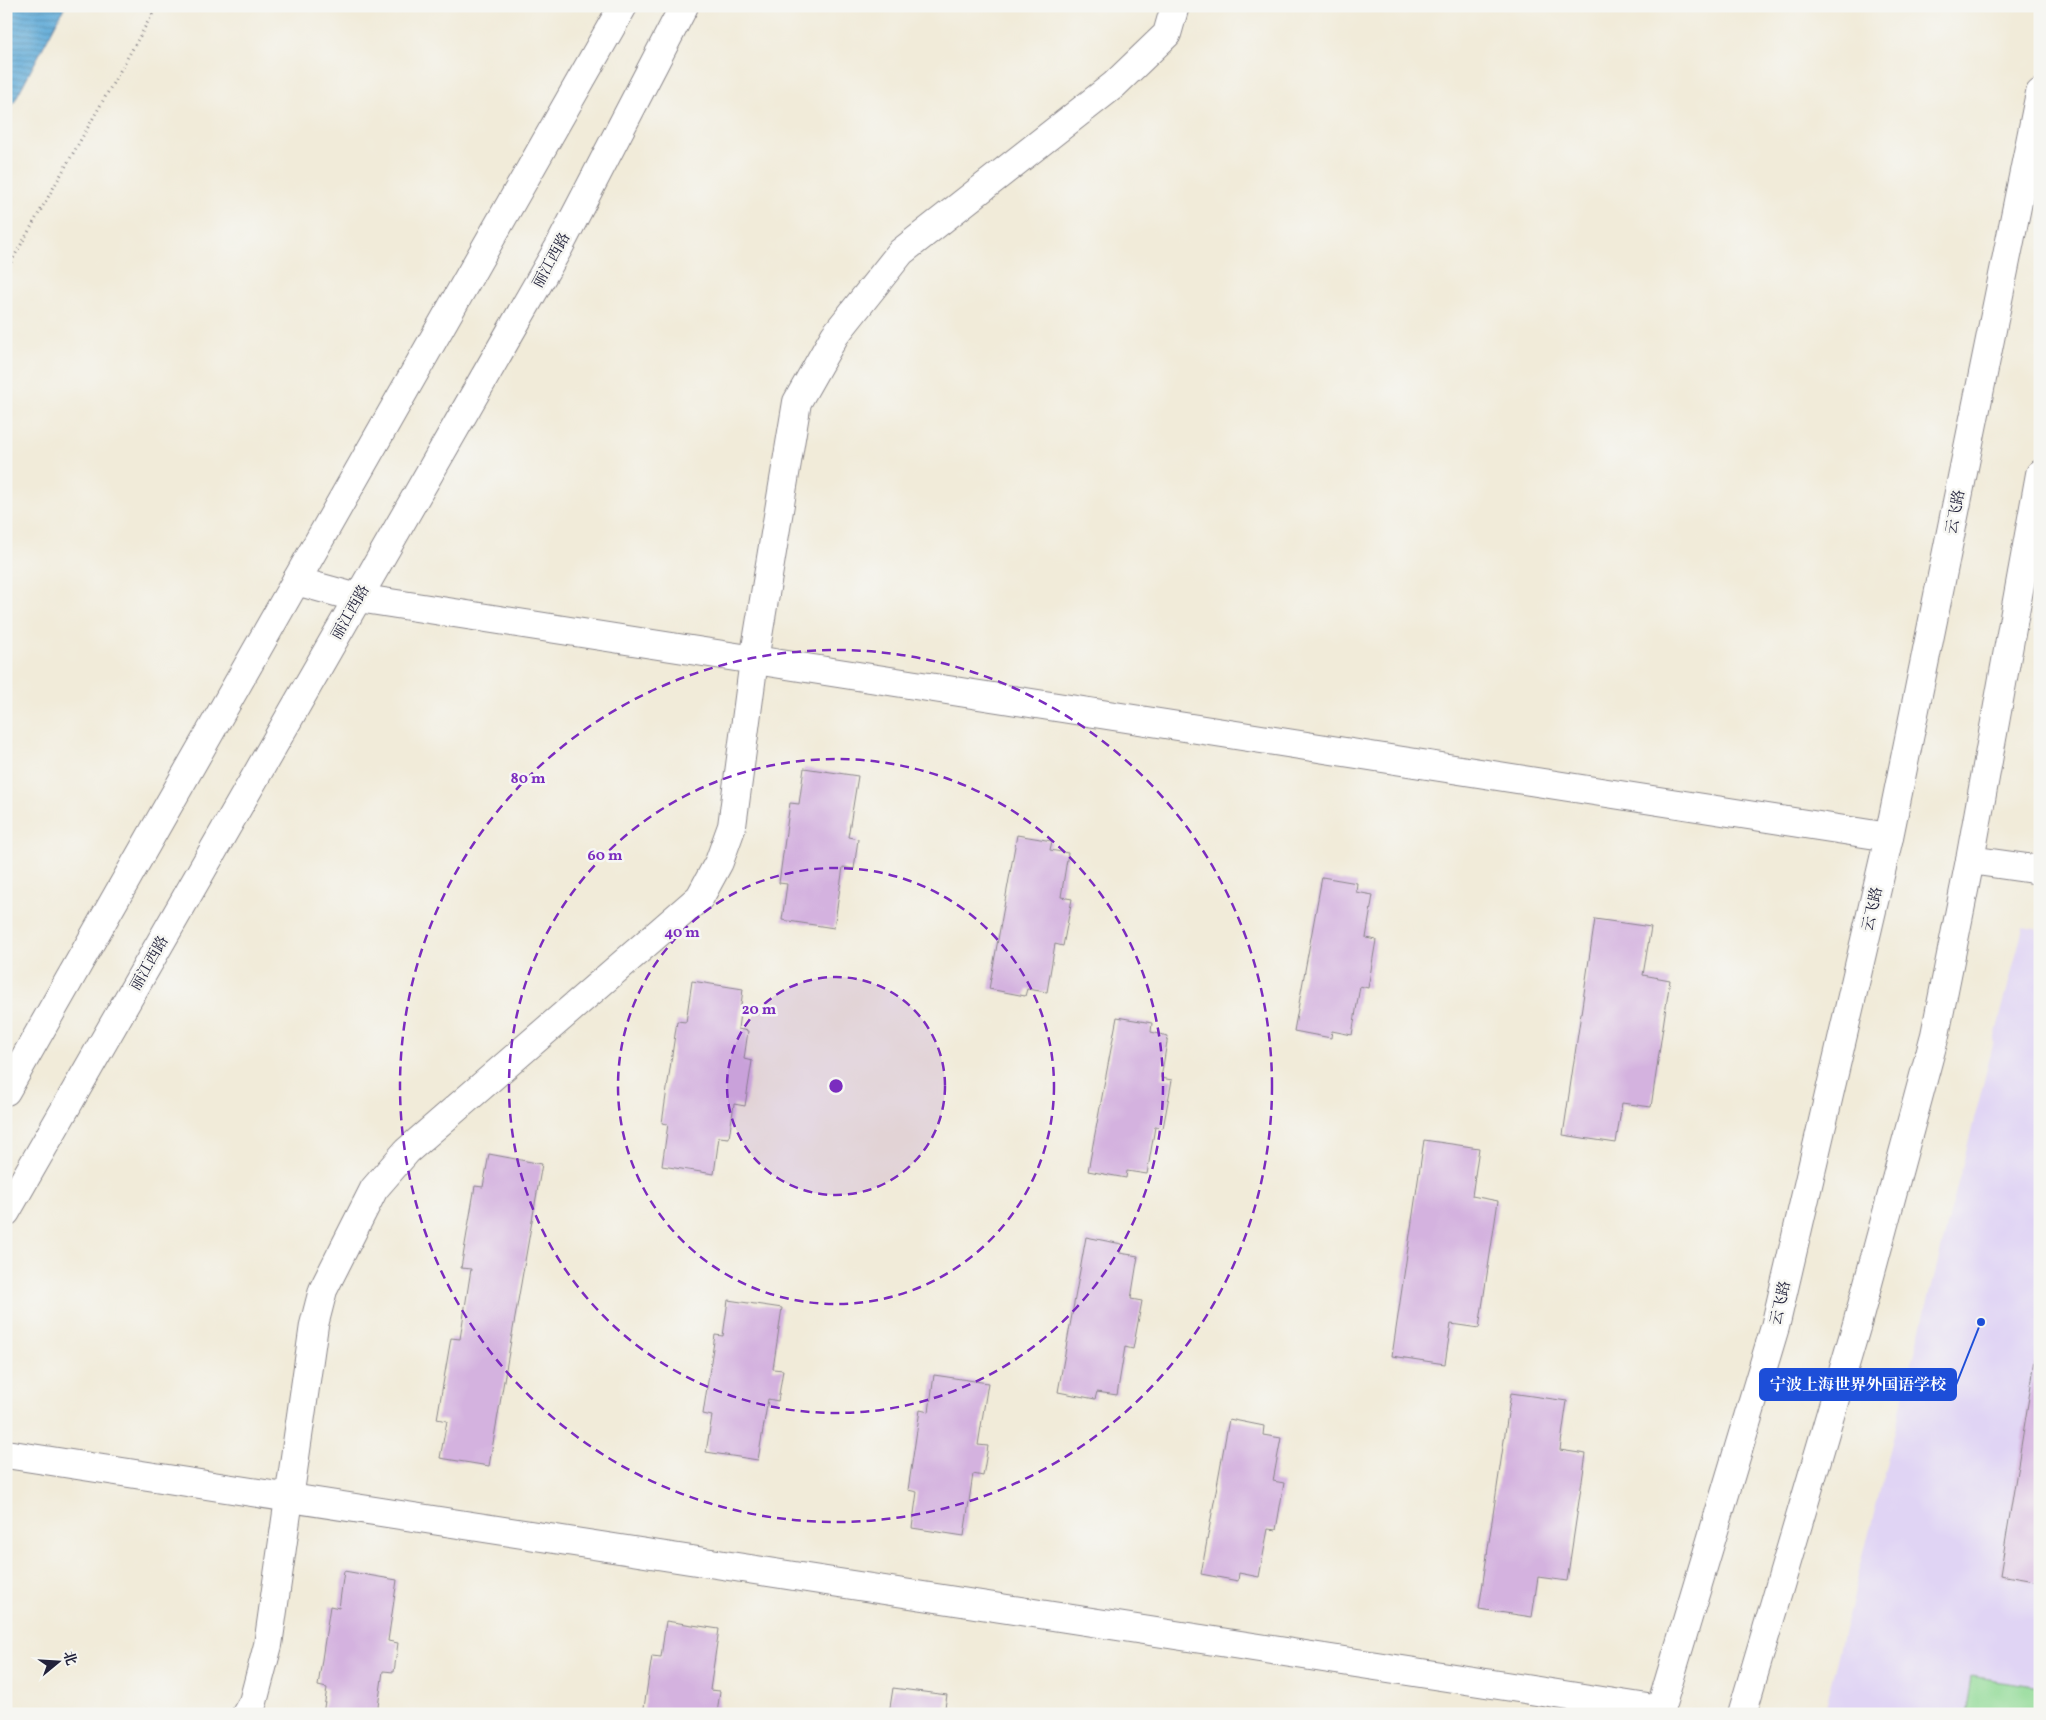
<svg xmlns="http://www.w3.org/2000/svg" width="2046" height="1720" viewBox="0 0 2046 1720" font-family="Vollkorn,'Noto Serif SC',serif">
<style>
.built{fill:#e0d4f4}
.pitch{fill:#91da96;stroke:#5a7e68}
.water{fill:url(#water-rules);stroke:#41668a}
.building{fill:#d4b2df}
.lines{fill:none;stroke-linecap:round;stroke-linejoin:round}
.street-casing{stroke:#8a868a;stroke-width:30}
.secondary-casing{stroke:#8a868a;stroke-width:30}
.path{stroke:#8a868a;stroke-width:3;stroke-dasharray:1 4;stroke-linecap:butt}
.street{stroke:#fff;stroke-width:28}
.secondary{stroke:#fff;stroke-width:28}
.ring{fill:none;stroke:#7b2cbf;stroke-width:2.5;stroke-dasharray:9 6}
.labels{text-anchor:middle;stroke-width:5;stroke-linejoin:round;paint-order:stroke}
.street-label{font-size:15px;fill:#22223b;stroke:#f6f6f2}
.centre{fill:#7b2cbf;stroke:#f6f6f2;stroke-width:2.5}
.ring-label{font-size:15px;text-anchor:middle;font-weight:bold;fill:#7b2cbf;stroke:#f6f6f2;stroke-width:5;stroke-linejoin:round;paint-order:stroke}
.leader{fill:none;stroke:#1d4ed8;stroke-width:2}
.callout-dot{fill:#1d4ed8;stroke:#f6f6f2;stroke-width:2}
.callout{fill:#1d4ed8;stroke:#1d4ed8;stroke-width:2}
.callout-label{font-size:16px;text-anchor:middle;font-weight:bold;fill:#fff}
</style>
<defs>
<pattern id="water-rules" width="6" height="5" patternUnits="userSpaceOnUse" patternTransform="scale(1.25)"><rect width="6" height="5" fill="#60abd8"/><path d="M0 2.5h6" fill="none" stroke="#4f8bb0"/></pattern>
</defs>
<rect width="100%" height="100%" fill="#f6f6f2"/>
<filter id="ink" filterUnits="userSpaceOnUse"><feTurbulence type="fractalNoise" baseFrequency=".02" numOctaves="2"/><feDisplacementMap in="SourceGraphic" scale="10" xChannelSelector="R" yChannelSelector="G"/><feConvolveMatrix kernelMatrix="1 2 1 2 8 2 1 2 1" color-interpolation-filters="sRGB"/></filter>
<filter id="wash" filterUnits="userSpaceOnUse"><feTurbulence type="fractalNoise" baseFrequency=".0096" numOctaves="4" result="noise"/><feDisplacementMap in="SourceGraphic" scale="20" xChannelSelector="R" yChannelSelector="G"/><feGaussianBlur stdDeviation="1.12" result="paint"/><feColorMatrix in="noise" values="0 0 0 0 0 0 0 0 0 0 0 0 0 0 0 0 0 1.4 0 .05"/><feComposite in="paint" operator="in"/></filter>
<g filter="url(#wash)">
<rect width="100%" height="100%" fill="#f1ebd9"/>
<!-- built -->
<polygon class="built" points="2023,927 2040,930 2040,1714 1823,1714"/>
<!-- pitch -->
<polygon class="pitch" points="1972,1676 2040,1687 2040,1714 1966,1714"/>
<!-- water -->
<polygon class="water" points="6,6 65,6 6,117"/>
<g id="blocks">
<!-- building -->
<g class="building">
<polygon points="804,768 858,776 848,837 858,839 854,869 843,867 834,928 782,920 787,884 779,883 790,803 799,804"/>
<polygon points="1017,835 1052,841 1050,850 1068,853 1061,897 1072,899 1063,946 1055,944 1047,992 1027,989 1025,996 989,989"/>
<polygon points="1322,877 1357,883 1356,892 1373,895 1366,938 1376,940 1368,988 1360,986 1352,1035 1332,1031 1331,1038 1294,1031"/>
<polygon points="1595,919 1651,927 1643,975 1670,980 1651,1107 1622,1103 1616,1143 1563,1135"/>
<polygon points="692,981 743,989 738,1029 748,1031 744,1059 752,1061 745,1106 734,1104 729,1138 719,1137 714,1174 662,1166 668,1124 662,1123 677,1021 686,1022"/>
<polygon points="1117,1017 1152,1023 1151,1032 1168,1036 1161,1078 1172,1080 1163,1128 1155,1127 1147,1174 1127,1171 1126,1178 1088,1171"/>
<polygon points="1424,1140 1479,1148 1472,1196 1498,1201 1479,1328 1451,1324 1445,1364 1392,1356"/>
<polygon points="489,1154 542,1164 489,1466 440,1458 447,1421 437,1419 451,1338 460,1339 471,1269 461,1268 475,1186 483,1187"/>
<polygon points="1086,1237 1122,1244 1120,1253 1138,1256 1131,1299 1142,1301 1133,1349 1125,1347 1117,1395 1097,1392 1095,1399 1058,1392"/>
<polygon points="728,1300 782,1308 773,1369 783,1370 778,1401 768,1399 758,1460 706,1452 712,1416 703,1414 715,1335 723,1336"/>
<polygon points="2039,1336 2040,1336 2040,1582 2000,1575"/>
<polygon points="934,1375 988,1383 978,1445 988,1446 983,1476 973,1474 964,1536 912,1528 917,1492 908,1490 920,1410 929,1412"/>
<polygon points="1511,1393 1567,1401 1560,1450 1586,1454 1567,1581 1538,1577 1532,1617 1479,1609"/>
<polygon points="1229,1419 1264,1426 1263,1435 1281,1438 1273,1481 1284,1483 1276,1530 1268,1529 1259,1577 1239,1573 1238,1581 1201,1574"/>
<polygon points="344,1571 397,1580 388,1641 398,1643 394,1672 383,1671 377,1714 323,1714 327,1688 318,1686 330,1606 339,1608"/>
<polygon points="666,1621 719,1629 710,1690 720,1691 717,1714 643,1714 652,1656 661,1657"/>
<polygon points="893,1688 947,1695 944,1714 889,1714"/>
</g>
</g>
</g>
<g filter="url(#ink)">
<use href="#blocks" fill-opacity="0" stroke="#8a868a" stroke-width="1"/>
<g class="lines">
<defs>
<g id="street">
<polyline points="296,581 358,598 1889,837"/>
<polyline points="1970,860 2040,870"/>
<polyline points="6,1454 1660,1710"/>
<polyline points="246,1714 253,1702 268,1645 314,1325 323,1290 374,1189 407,1151 700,897 719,862 732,826 754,660 797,402 835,335 901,252 1114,85 1167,34 1175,6"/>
</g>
<g id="secondary">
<polyline points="6,1091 623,6"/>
<polyline points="6,1212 559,247 684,6"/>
<polyline points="1659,1714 1775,1327 1889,837 2040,93"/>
<polyline points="1742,1714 1857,1324 1935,1035 1970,860 2040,474"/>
</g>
</defs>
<!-- street casing -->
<use href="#street" class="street-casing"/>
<!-- secondary casing -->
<use href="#secondary" class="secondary-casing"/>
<!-- path -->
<polyline class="path" points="6,271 157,6"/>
<!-- street -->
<use href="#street" class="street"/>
<!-- secondary -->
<use href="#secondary" class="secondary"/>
</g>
</g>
<!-- distance rings -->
<circle cx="836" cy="1086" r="109" fill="#7b2cbf" fill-opacity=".12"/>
<g class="ring">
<circle cx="836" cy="1086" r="109"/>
<circle cx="836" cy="1086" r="218"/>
<circle cx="836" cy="1086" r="327"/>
<circle cx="836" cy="1086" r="436"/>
</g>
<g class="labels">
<!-- street labels -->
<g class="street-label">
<text transform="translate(551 260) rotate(-61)" y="5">丽江西路</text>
<text transform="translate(1955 512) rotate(-79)" y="5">云飞路</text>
<text transform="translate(350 612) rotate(-60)" y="5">丽江西路</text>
<text transform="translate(1872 909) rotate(-77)" y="5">云飞路</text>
<text transform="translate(149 963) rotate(-60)" y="5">丽江西路</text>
<text transform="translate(1780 1303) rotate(-77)" y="5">云飞路</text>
</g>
</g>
<circle cx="836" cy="1086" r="8" class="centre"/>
<g class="ring-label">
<text x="528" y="783">80 m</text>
<text x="605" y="860">60 m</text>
<text x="682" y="937">40 m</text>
<text x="759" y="1014">20 m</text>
</g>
<!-- callouts -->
<path class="leader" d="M1981 1322L1956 1385"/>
<circle class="callout-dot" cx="1981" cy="1322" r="5"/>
<rect class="callout" x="1760" y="1369" width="196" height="31" rx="5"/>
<g class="callout-label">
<text x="1858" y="1390">宁波上海世界外国语学校</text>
</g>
<!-- margin -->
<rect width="2046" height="1720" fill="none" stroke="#f6f6f2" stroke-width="25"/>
<!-- north arrow -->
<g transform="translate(58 1662) rotate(72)" stroke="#f6f6f2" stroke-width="4" paint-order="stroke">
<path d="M0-4L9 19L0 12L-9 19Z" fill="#22223b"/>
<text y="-8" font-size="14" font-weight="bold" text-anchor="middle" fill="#22223b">北</text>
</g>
</svg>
